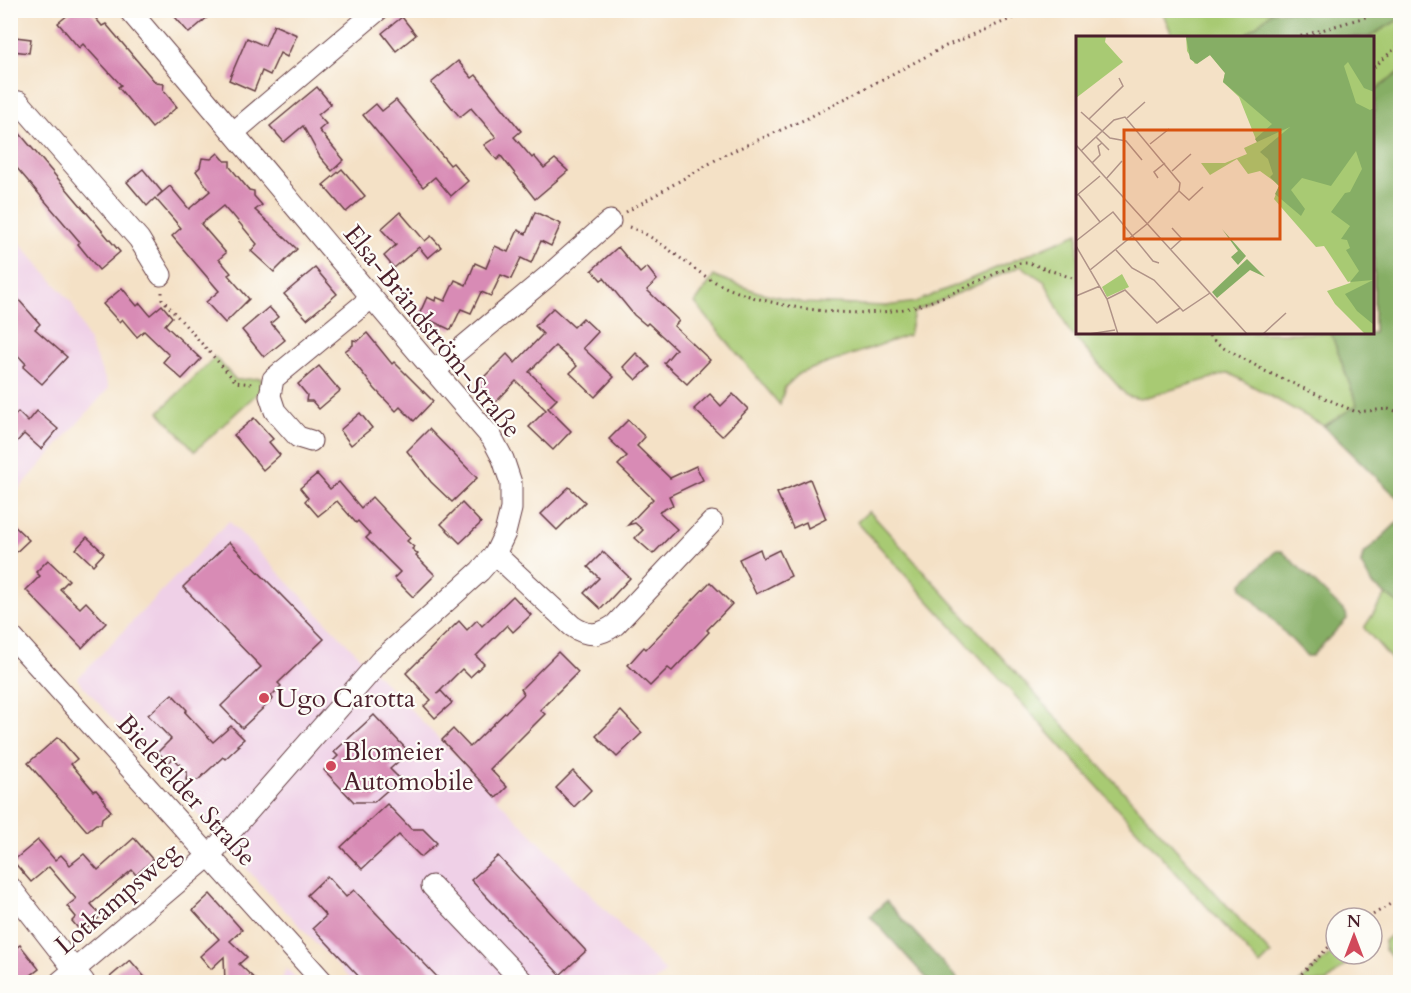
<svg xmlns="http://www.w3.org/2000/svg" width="1411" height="993" viewBox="0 0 1411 993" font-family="Cardo,serif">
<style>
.built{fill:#efd0e7}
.green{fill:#a8ca73;stroke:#79744f;stroke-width:1.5}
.forest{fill:#86ae65;stroke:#686648;stroke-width:1.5}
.building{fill:#d88bb5}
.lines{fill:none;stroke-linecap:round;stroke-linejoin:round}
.minor-casing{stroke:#643c42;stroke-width:23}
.path{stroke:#643c42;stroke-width:3;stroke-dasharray:1.5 4.5;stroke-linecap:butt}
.minor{stroke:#fff;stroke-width:21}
.poi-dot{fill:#d1495b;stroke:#fdfcf7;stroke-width:2}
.labels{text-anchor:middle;stroke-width:4.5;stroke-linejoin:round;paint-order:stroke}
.street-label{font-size:26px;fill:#4a1f2b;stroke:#fdfcf7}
.poi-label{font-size:26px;fill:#4a1f2b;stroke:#fdfcf7;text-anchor:start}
.inset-road{fill:none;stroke:#b09388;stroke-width:1.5}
.view{fill:#d8530f;fill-opacity:0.15;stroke:#d8530f;stroke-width:3}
.inset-edge{fill:none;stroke:#4a1f2b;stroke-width:3}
</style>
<rect width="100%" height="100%" fill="#fdfcf7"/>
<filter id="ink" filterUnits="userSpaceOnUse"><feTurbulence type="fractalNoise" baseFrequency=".0167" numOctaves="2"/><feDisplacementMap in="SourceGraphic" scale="12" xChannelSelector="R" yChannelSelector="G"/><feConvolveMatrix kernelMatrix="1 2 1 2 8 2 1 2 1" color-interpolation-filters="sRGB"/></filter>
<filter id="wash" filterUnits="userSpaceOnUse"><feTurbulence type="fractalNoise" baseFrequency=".008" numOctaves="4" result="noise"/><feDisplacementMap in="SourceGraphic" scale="24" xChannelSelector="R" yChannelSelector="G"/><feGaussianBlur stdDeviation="1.35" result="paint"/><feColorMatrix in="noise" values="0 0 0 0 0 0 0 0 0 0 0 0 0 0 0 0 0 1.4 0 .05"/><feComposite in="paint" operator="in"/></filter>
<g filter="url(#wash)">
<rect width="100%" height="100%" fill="#f4e1c6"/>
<!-- built -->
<g class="built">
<polygon points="11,233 72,303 109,388 11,498"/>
<polygon points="229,521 496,798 666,972 654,982 353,982 273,898 77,679"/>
<polygon points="286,968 300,982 281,982"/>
</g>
<!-- green -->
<g class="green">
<polygon points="1162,11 1400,11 1400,500 1324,426 1229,373 1140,399 1127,396 1069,331 1045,282 1021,266 914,312 909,335 800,373 785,387 780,405 695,303 714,276 758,292 804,303 886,306 916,302 1078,233 1078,333 1374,333 1374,38 1173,37"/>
<polygon points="215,357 236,380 261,378 262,389 195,451 159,412"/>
<polygon points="869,511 1271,954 1260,965 857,522"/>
<polygon points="1400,520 1400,669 1364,628 1386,594 1373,585 1361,564 1363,555"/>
<polygon points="1395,931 1400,933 1400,965 1385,950 1384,941"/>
<polygon points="1336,949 1336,954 1357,954 1327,982 1300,982"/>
</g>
<!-- forest -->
<g class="forest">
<polygon points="1273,11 1400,11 1400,19 1369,37 1243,37"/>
<polygon points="1400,72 1400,500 1324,426 1357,405 1331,333 1374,333 1374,91"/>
<polygon points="1400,520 1400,605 1373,585 1361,564 1363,555"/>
<polygon points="1276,551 1282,551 1346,613 1347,619 1312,656 1307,656 1242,588 1242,583"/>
<polygon points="886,901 960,982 930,982 870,916"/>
</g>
<g id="blocks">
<!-- building -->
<g class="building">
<polygon points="74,10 89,10 102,26 106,24 156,83 164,84 163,90 177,107 152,128 118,87 121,85 83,44 79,48 58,23"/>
<polygon points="169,10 216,10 189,33"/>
<polygon points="402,17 416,35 396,51 382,33"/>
<polygon points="274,25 297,35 287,57 280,53 270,75 262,71 254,91 229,80 247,38 265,46"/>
<polygon points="15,37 31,39 29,53 13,51"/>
<polygon points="458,61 472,78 476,75 521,131 514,137 532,158 534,156 544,168 555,159 568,171 535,199 501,156 497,160 484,145 496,137 471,108 460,117 431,83"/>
<polygon points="317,87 331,104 318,115 326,124 319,130 344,160 332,171 320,157 303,126 284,142 270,126"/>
<polygon points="396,100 450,165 453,163 468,181 451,196 435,177 423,187 363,115 376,104 382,111"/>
<polygon points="10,122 120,252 99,270 78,244 80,242 10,160"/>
<polygon points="218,153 225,161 230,161 230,167 249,190 254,191 254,196 262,205 255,210 297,249 274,272 251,251 257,244 232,214 231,215 223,206 201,224 226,253 219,259 231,273 228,275 249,299 225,323 206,302 219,291 172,236 181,228 155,198 147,206 127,182 143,169 162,192 157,197 170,186 189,209 210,191 196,171 200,167 202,158 211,159"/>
<polygon points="342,169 365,196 346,212 323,185"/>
<polygon points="400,212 425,241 431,236 441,247 428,258 419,247 394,268 384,256 396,245 381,229"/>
<polygon points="535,212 561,224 551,246 541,241 531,263 521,258 511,279 501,275 491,296 481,292 471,313 461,309 451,330 419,315 427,297 435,301 436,297 445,301 455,280 466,285 475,263 486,268 495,246 508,252 518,230 526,234"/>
<polygon points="618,247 640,273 647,267 657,280 647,290 679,321 674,326 710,360 687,384 664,363 676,349 648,323 646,325 634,315 604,278 601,280 592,270"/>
<polygon points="315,268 337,294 307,319 284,294"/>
<polygon points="122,288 137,306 140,303 150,315 162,305 172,317 165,325 201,359 182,379 163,362 169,355 144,331 137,337 122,319 119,322 103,304"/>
<polygon points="10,290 40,324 35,329 67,357 42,384 23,367 26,364 10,347"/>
<polygon points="269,307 278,317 271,323 285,340 264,357 242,330"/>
<polygon points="553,308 574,327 583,318 598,332 583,348 614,377 595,397 570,373 577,366 555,346 529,372 557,399 548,408 571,431 553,450 529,427 546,410 516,381 495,403 477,384 507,354 515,363 543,334 535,326"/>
<polygon points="367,333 392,364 394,362 433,401 414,421 400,407 396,411 375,389 345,351 353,345 353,340 358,341"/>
<polygon points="636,353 650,367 636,380 623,367"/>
<polygon points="319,366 340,391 319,409 312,401 306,401 307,395 298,384"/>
<polygon points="710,394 721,406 733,394 748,409 722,436 694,409"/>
<polygon points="37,411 58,429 41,449 24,434 10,449 10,421 18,412 28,422"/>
<polygon points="360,413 372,428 351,445 340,430"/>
<polygon points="254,418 273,439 269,442 280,455 263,470 234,435"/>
<polygon points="628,420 645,437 637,446 670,478 696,466 703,480 669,496 673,505 659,512 677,529 653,554 635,538 643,530 635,523 628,525 653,499 618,465 627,456 609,439"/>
<polygon points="429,429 477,478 452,502 431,482 407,451"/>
<polygon points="317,474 330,489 339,482 361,508 372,497 410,538 407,541 414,547 412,549 418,554 416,556 435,575 413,597 394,578 400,572 366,538 370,534 358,521 356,523 337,501 318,516 305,501 308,498 300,488"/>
<polygon points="810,479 826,519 808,528 806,522 793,528 777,493"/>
<polygon points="569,487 585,502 557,530 541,514"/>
<polygon points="462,503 481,523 460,543 441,524"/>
<polygon points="10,522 29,540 10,558"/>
<polygon points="87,537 104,553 93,565 76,549"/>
<polygon points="229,542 324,639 278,683 281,686 271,696 273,699 242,728 221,706 261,667 183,587"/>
<polygon points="760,549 763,558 779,550 791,576 756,594 739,559"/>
<polygon points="603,552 630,578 601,609 584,593 599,578 588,567"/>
<polygon points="48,560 69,580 60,589 80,608 86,602 106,623 82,648 26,590 40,576 36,572"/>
<polygon points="710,582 732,604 707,630 709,632 672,671 668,668 650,686 628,665 644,647 646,649"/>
<polygon points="513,596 531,615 513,632 507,625 476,656 484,664 470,677 462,669 437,694 441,691 452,703 435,718 424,706 431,700 406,673 459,621 467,630 477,620 482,626"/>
<polygon points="558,652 578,672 540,710 545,714 490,769 507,787 496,798 442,740 453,729 470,747 524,694 521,689"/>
<polygon points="172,694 187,710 185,712 213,742 231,726 244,739 237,745 239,746 225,759 223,757 198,780 186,780 187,773 174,758 168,763 158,752 171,739 148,715"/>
<polygon points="621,711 642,733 617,757 596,736"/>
<polygon points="374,715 409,752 390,769 400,779 374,802 354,802 324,770 338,756 334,752"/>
<polygon points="58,737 77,759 71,764 94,791 96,790 106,802 105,804 111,811 102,818 101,824 96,824 87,831 28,763"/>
<polygon points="573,771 591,790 574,807 556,788"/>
<polygon points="387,804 411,829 423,829 437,843 421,857 399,835 362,869 341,847"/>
<polygon points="134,838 153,860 136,875 132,870 91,904 101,916 82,933 72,921 76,917 67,906 76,899 49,867 31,882 13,861 38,840 55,860 61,855 70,865 84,854 98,870"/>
<polygon points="498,856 586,951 560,975 471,880"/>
<polygon points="327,876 346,897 354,890 442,982 364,982 313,928 326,916 307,895"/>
<polygon points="210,894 242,930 230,941 247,957 239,964 258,982 225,982 224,957 211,969 200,956 219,939 193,910"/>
<polygon points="20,945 39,969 22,982 19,982 10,971 10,952"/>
<polygon points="130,960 149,982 104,982"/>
</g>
</g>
</g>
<g filter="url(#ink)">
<use href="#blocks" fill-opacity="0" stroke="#643c42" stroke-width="1.5"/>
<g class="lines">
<defs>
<g id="minor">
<polyline points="10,101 19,102 139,239 161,275"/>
<polyline points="234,132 378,10"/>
<polyline points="434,371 548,276 610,221"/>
<polyline points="311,441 298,437 275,411 270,396 273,379 371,298"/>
<path d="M495,554l77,72c16,11 27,10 43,-1l97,-103"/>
<polyline points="10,635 323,982"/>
<polyline points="432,886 523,982"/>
<polyline points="10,887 84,982"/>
<path d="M60,982l150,-127 170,-194 100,-90 15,-17 10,-21 6,-24v-26l-8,-24 -11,-21c-123,-141 -241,-286 -363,-428"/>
</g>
</defs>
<!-- minor casing -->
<use href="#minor" class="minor-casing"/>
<!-- path -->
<g class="path">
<polyline points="1295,38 1382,12 1396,14 1400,28"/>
<polyline points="1374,67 1400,44"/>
<polyline points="626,212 726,154 806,119 946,46 1032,10"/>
<path d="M629,227c33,11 57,40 88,56 50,26 152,40 206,21 33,-11 65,-28 97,-41h9l49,17"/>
<polyline points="162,292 162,299 236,382 252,384"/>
<polyline points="1204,333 1220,345 1265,371 1356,412 1388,409 1400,412"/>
<polyline points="1368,918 1400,898"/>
<polyline points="1293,982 1336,940"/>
</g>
<!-- minor -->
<use href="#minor" class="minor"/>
</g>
</g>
<!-- markers -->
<g class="poi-dot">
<circle cx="264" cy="698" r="6"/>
<circle cx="331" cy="766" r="6"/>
</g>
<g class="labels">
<!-- street labels -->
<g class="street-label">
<text transform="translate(433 331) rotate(51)" y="9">Elsa-Brändström-Straße</text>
<text transform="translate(187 790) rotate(48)" y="9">Bielefelder Straße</text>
<text transform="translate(117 898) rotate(-41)" y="9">Lotkampsweg</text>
</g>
<!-- poi labels -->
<g class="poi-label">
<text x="276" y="707">Ugo Carotta</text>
<text x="343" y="760">Blomeier<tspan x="343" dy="30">Automobile</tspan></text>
</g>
</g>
<!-- overview -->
<g transform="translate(1076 36)">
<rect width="298" height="298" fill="#f4e1c6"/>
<path d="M0,0h30l-1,6 18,20 -47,36zM110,0h188v298h-9l-30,-30 -8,-13 23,-8 1,-2 -3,1 -24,-36 -8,1 -42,-48 5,-13 -4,-4 -15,-11 -12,3 -11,-15 -27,16 -9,-12h24l22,-9 -3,-6 13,-6 -18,-45 -16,-15 2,-9 -15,-18 -15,9 -8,-13zM46,238l7,13 -22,10 -5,-10z" fill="#a8ca73"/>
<path d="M110,0h188v56l-10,-4 -16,-26 -4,4 12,37 14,7 4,-2v217l-17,-14 -12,-17 28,-14 -23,2 9,-11 -13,-21 4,-2 -3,-8 -6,-1 9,-13 -19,-14 14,-19 5,-1 12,-23 -6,-18 -25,35 -29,-8 -11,12 14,19 -4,7 -26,-22 4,-8 -9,-9 3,-3 -5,-15 -8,-7 30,-25 -33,15 -2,-3 17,-15 -49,-42 2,-9 -15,-18 -13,9 -7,-5zM146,193l24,27 -8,9 -7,-8 7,-6zM171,223l18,18 -15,-7 -33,28 -5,-6z" fill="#86ae65"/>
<path class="inset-road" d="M5,76l29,26 16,3 16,19M51,82l18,-16M13,83l34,-33 -4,-8M20,101l13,13M74,108l19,-15M0,109l171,189M5,115l33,-31 11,-3 55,66 -1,8 -32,33 -57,46M16,127l8,-8 -2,-9 4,-3M96,135l19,-17M82,142l-4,-6 11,-9M30,143l16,-18M103,155l10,9 14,-13M2,158l22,28M0,160l24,-20M0,205l37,-29 40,49 6,2M0,210l31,53 11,35M40,214l16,18 22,12 29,31 27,-18M94,214l12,-11 -10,-11M0,260l24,-10M31,263l18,-9 32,33 23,-15M13,298l26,-4M187,298l23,-21"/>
<path class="view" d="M48,94h156v109h-156z"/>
<rect width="298" height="298" class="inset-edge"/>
</g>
<!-- margin -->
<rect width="1411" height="993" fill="none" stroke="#fdfcf7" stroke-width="36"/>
<!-- north arrow -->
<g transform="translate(1354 936)"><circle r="28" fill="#fdfcf7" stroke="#b5a4a5" stroke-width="1.5"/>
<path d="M0-4.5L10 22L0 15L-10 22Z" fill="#d1495b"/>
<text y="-9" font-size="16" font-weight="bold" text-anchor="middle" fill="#4a1f2b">N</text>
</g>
</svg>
